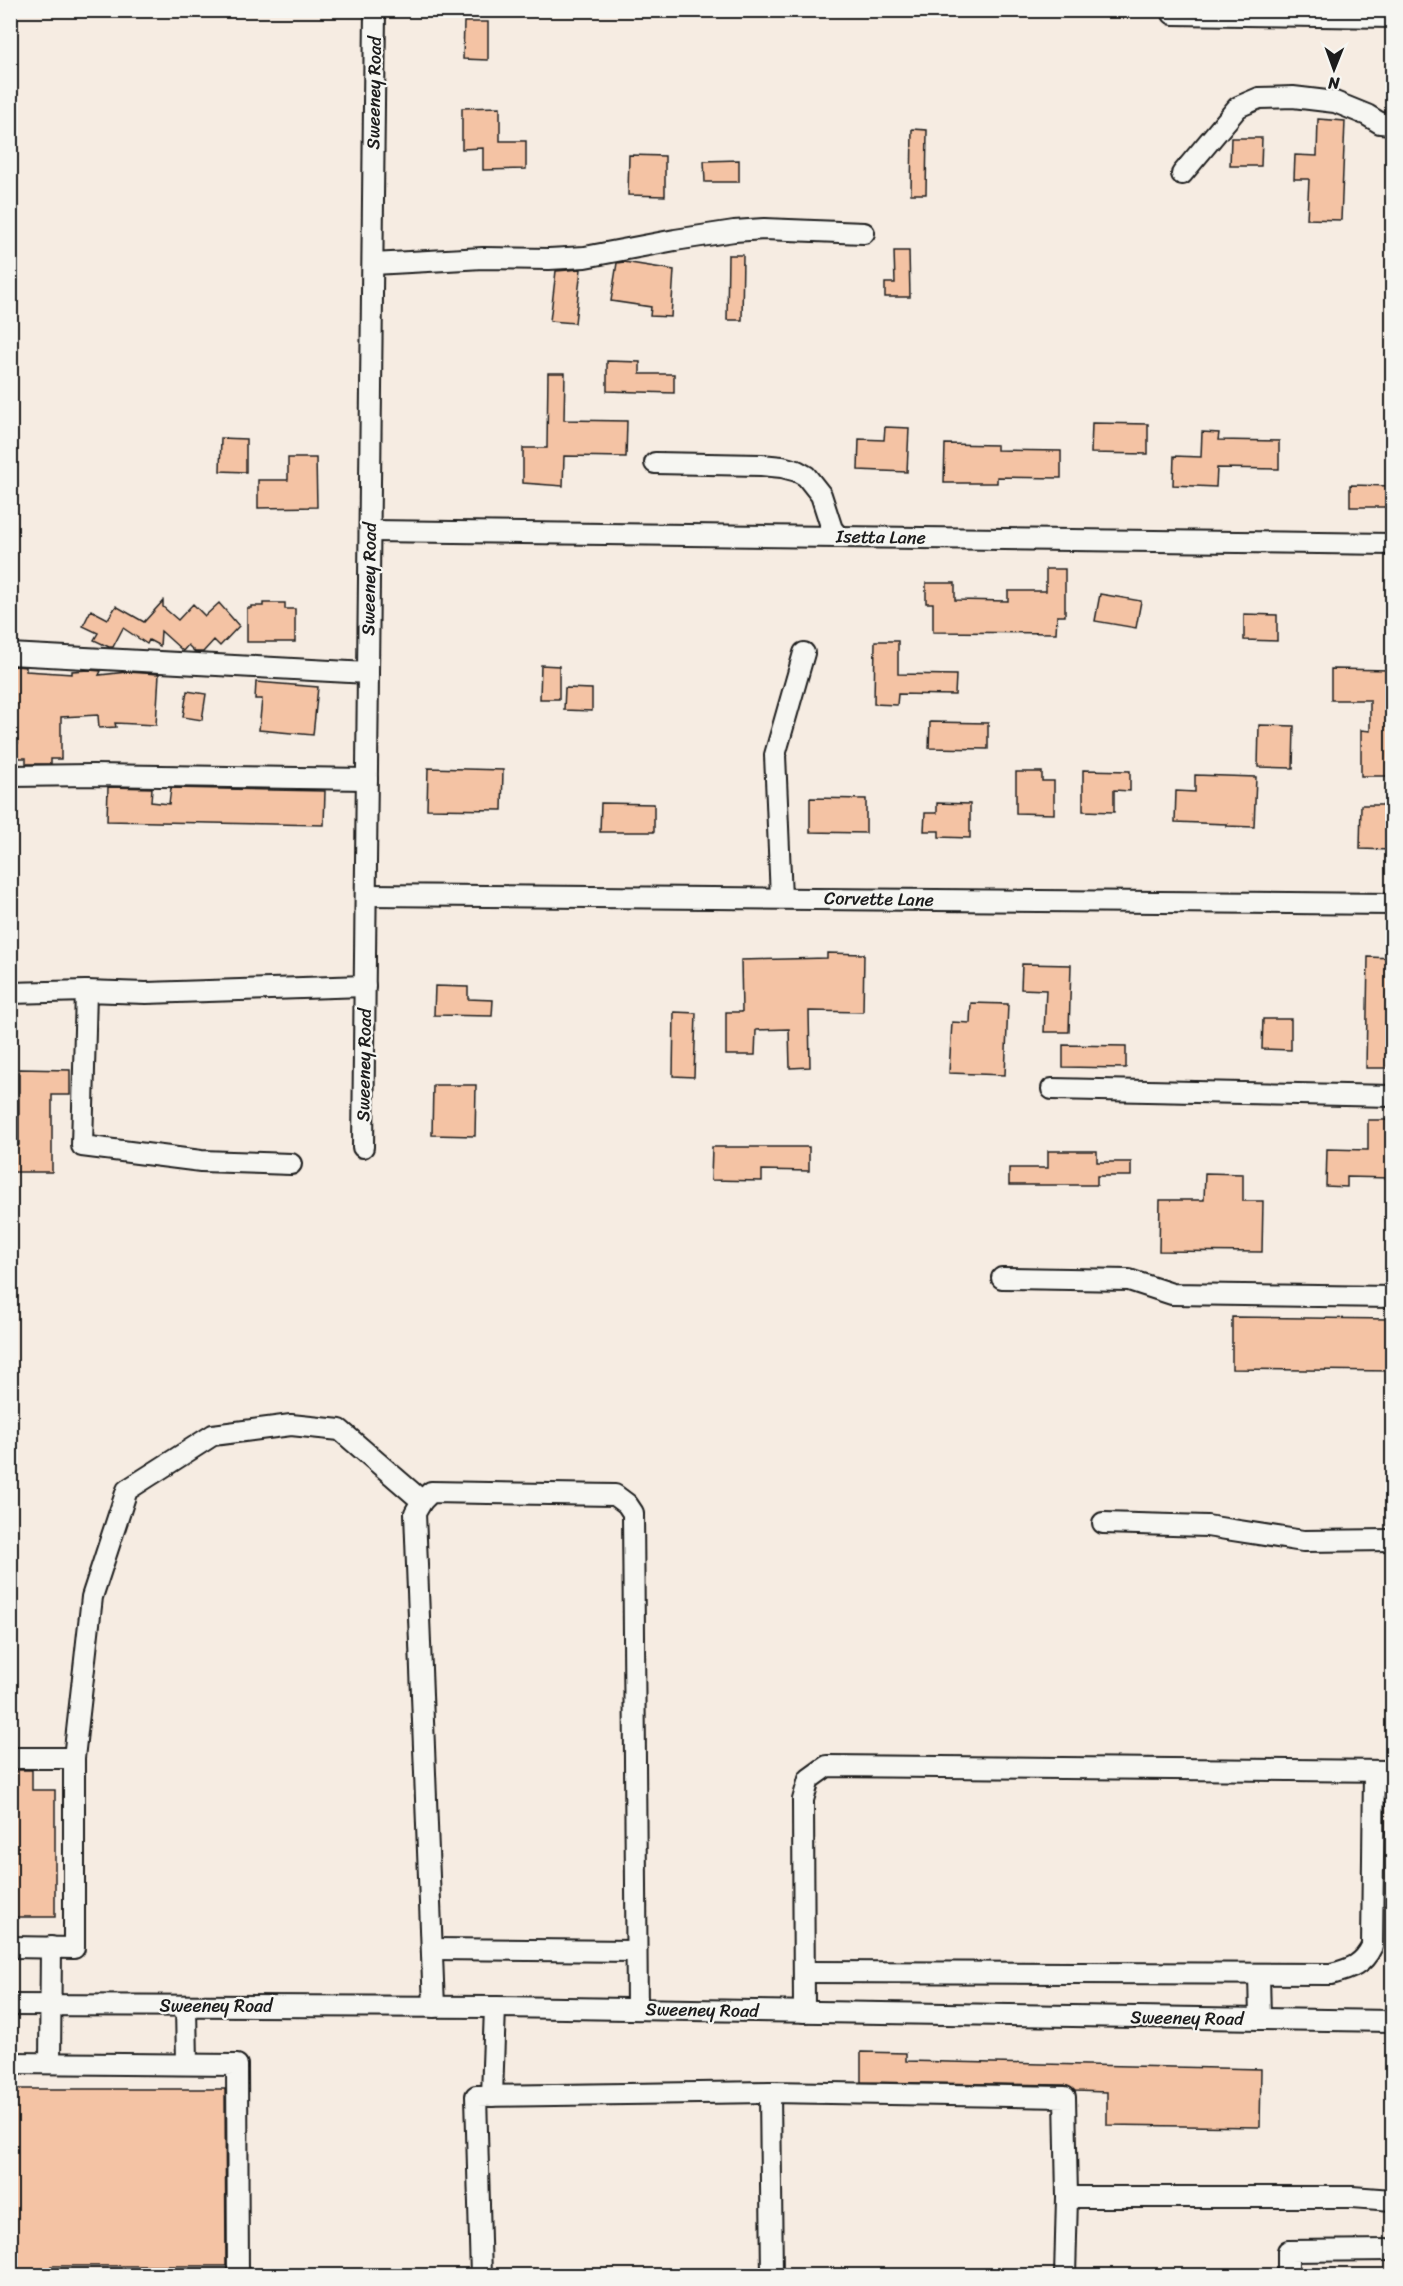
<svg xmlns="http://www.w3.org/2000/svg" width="1403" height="2286" viewBox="0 0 1403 2286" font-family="Sriracha,sans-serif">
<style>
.building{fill:#f4c3a4;stroke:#1c1c1c;stroke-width:1.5}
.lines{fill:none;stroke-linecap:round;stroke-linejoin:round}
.minor-casing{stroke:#1c1c1c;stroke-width:24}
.minor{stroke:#f6f6f2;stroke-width:20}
.labels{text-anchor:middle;stroke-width:4.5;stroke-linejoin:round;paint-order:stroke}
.street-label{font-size:18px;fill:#1c1c1c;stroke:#f6f6f2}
</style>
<rect width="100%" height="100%" fill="#f6ece2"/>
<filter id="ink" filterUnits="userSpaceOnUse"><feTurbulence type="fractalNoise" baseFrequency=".0167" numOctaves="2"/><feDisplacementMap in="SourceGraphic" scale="12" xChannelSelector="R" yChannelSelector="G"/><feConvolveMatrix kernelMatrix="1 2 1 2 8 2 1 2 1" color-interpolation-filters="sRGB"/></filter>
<g filter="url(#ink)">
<!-- building -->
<g class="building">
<polygon points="464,22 488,22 488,60 463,59"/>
<polygon points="500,107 500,141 526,141 526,169 483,170 483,148 462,149 462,108"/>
<polygon points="1318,119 1345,121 1341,220 1307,219 1309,179 1294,179 1295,155 1317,156"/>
<polygon points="912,129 927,130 926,194 911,194"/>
<polygon points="1231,138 1262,138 1261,166 1230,166"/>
<polygon points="629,155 665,156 665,196 628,195"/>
<polygon points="739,160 739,182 705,182 704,161"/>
<polygon points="894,251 909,251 910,297 885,297 885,283 895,283"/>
<polygon points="728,255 743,255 742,320 727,320"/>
<polygon points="624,262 674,270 671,317 650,316 651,307 611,301 617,263"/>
<polygon points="581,269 575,323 550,321 556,271"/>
<polygon points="607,361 640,362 640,374 674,374 674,393 607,391"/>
<polygon points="548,373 565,373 564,420 627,421 626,457 564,456 563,486 523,483 523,448 547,448"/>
<polygon points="1092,423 1148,424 1148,454 1091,453"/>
<polygon points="885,427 909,428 907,472 858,470 859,439 884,440"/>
<polygon points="1202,432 1219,433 1218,440 1279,441 1279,469 1217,468 1216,487 1173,485 1174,456 1201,457"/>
<polygon points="221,438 246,439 246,472 220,471"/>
<polygon points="945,444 997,445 997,450 1061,451 1061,478 997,477 997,483 944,483"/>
<polygon points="288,458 316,458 317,507 258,508 258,480 288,480"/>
<polygon points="1350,485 1392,486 1392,507 1350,507"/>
<polygon points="1046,569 1065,569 1065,616 1057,616 1056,633 933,632 933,603 926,603 926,583 955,583 955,600 1008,601 1008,591 1046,591"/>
<polygon points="1100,594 1141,601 1136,628 1095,621"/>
<polygon points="163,601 163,607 178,620 193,604 205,616 219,603 239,626 220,646 214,640 203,652 195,652 188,645 183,651 161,631 160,646 149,640 147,644 123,628 113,647 109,647 94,640 98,633 83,626 91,610 108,619 116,606 144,622"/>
<polygon points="263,603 285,603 285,609 295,609 295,642 247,642 247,608 251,608 251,606 263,606"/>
<polygon points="1244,614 1277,615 1277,641 1244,640"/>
<polygon points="875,641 898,641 898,674 956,675 955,695 898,694 897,705 874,704"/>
<polygon points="541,665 559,666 559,699 540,699"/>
<polygon points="15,666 26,667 26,671 72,674 72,671 89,670 101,671 99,675 127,672 159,674 156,725 115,723 116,727 99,728 98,715 61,717 61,759 51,759 51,764 26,764 26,758 10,758 10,743 18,743 10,711 10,667"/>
<polygon points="1331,669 1392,670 1392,776 1361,776 1361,730 1370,731 1370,700 1331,700"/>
<polygon points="256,682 318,687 313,735 259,730 262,699 255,699"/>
<polygon points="565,688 592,689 592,711 564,710"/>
<polygon points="187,691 206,694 202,720 183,717"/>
<polygon points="930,722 988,723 988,749 929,748"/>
<polygon points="1259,725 1294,726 1293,768 1258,767"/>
<polygon points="428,768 503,770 502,810 427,809"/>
<polygon points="1083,770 1130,771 1130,791 1114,790 1114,812 1083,811"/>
<polygon points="1016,772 1042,772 1042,781 1054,781 1054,814 1016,813"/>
<polygon points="1195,775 1256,777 1254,827 1227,826 1227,824 1175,822 1176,791 1195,792"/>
<polygon points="108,787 152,788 151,802 169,804 171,788 325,791 324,825 107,821"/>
<polygon points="810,798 866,799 866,833 810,832"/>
<polygon points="601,803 654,804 654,832 600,832"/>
<polygon points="937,803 970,804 970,838 939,837 939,831 924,831 925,813 937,813"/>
<polygon points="1361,805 1392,805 1392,850 1360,849"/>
<polygon points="827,953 864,954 863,1012 809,1011 810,1067 790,1068 789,1029 756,1030 755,1055 726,1055 726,1012 742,1012 741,960 827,958"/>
<polygon points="1368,957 1392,958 1392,1068 1366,1068"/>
<polygon points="1022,964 1071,965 1069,1032 1044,1032 1046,990 1021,989"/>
<polygon points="435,986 468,987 468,999 493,1000 492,1016 434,1015"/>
<polygon points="971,1003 1008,1004 1005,1075 949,1073 952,1022 970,1023"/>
<polygon points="674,1012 696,1013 694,1077 673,1076"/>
<polygon points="1263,1019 1291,1019 1291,1050 1262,1049"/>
<polygon points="1063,1045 1126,1046 1126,1068 1063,1067"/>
<polygon points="19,1069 70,1070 70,1095 52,1095 52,1172 10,1172 10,1145 19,1145"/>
<polygon points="433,1085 476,1085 475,1136 432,1135"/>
<polygon points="1368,1120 1392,1120 1391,1178 1347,1177 1347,1187 1326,1186 1327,1149 1368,1150"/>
<polygon points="712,1147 809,1147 809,1171 762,1170 762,1181 711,1180"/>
<polygon points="1048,1151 1097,1151 1097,1162 1131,1162 1131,1176 1097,1176 1097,1185 1009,1185 1009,1168 1048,1168"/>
<polygon points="1205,1173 1243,1174 1243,1201 1263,1201 1262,1252 1159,1251 1160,1200 1204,1200"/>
<polygon points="1232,1317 1392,1319 1392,1371 1232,1369"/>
<polygon points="10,1770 32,1770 32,1790 55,1790 55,1917 10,1917"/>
<polygon points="861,2052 906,2053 906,2061 1261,2069 1260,2127 1107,2125 1107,2092 1075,2091 1065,2085 861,2082"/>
<polygon points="10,2089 225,2089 226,2266 51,2266 51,2276 10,2276"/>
</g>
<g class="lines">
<defs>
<g id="minor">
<polyline points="1173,14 1392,17"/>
<polyline points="1182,174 1238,107 1259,98 1293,97 1335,102 1367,115 1380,123 1392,124"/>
<polyline points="373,264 483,258 549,259 585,257 675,240 734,231 764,229 864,233"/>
<polyline points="655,463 761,465 782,467 797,471 806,476 821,495 832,529 839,537"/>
<polyline points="370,531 1392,544"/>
<polyline points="10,654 368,673"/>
<polyline points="10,776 93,775 367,779"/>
<polyline points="366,895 1392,904"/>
<polyline points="781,898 775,755 804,653"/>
<polyline points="10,993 86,991"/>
<polyline points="1052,1089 1392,1096"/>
<polyline points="363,1147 375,10"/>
<polyline points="291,1164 201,1161 82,1146 86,991 146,993 365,986"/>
<polyline points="1002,1278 1129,1280 1172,1294 1392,1297"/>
<polyline points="1103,1523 1207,1526 1303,1541 1392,1540"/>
<polyline points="10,1758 74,1758"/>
<polyline points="10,1947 74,1948 74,1758 92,1597 127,1490 213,1435 291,1425 340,1430 422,1501"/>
<polyline points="432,1949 636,1951"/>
<path d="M804,1972l527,2c20,-5 32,-9 41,-28l2,-175"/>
<polyline points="1259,1974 1260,2019"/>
<polyline points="10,2005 495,2007 1392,2021"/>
<polyline points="186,2006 187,2064"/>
<polyline points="434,2007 415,1513 422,1501 431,1492 615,1495 627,1504 633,1513 637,2009"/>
<polyline points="804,2012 803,1800 809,1779 827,1766 1392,1771"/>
<polyline points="10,2063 237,2065 238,2276"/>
<polyline points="50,2063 51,1947"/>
<polyline points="770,2092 772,2276"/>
<polyline points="492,2096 495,2007"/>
<polyline points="1067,2197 1352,2197 1392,2200"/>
<polyline points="481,2276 476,2096 770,2092 1065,2097 1067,2197 1065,2276"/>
<polyline points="1288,2276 1288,2251 1392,2250"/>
</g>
</defs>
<!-- minor casing -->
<use href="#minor" class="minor-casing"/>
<!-- minor -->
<use href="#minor" class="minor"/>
</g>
</g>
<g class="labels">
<!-- street labels -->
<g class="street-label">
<text transform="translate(374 93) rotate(-89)" y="6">Sweeney Road</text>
<text transform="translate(881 537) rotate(1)" y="6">Isetta Lane</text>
<text transform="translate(369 579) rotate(-89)" y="6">Sweeney Road</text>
<text transform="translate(879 899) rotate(1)" y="6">Corvette Lane</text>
<text transform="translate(364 1065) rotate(-89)" y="6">Sweeney Road</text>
<text x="216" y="2012">Sweeney Road</text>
<text transform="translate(702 2010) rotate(1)" y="6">Sweeney Road</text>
<text transform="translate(1187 2018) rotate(1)" y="6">Sweeney Road</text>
</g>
</g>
<!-- margin -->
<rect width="1403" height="2286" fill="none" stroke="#f6f6f2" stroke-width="36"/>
<rect x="18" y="18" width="1367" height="2250" fill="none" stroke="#1c1c1c" stroke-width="2" filter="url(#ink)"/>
<!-- north arrow -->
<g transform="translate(1334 69) rotate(181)" stroke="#f6f6f2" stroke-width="4.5" paint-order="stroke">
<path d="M0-4.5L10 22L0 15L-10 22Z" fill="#1c1c1c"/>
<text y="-9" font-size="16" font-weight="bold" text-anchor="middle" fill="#1c1c1c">N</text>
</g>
</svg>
